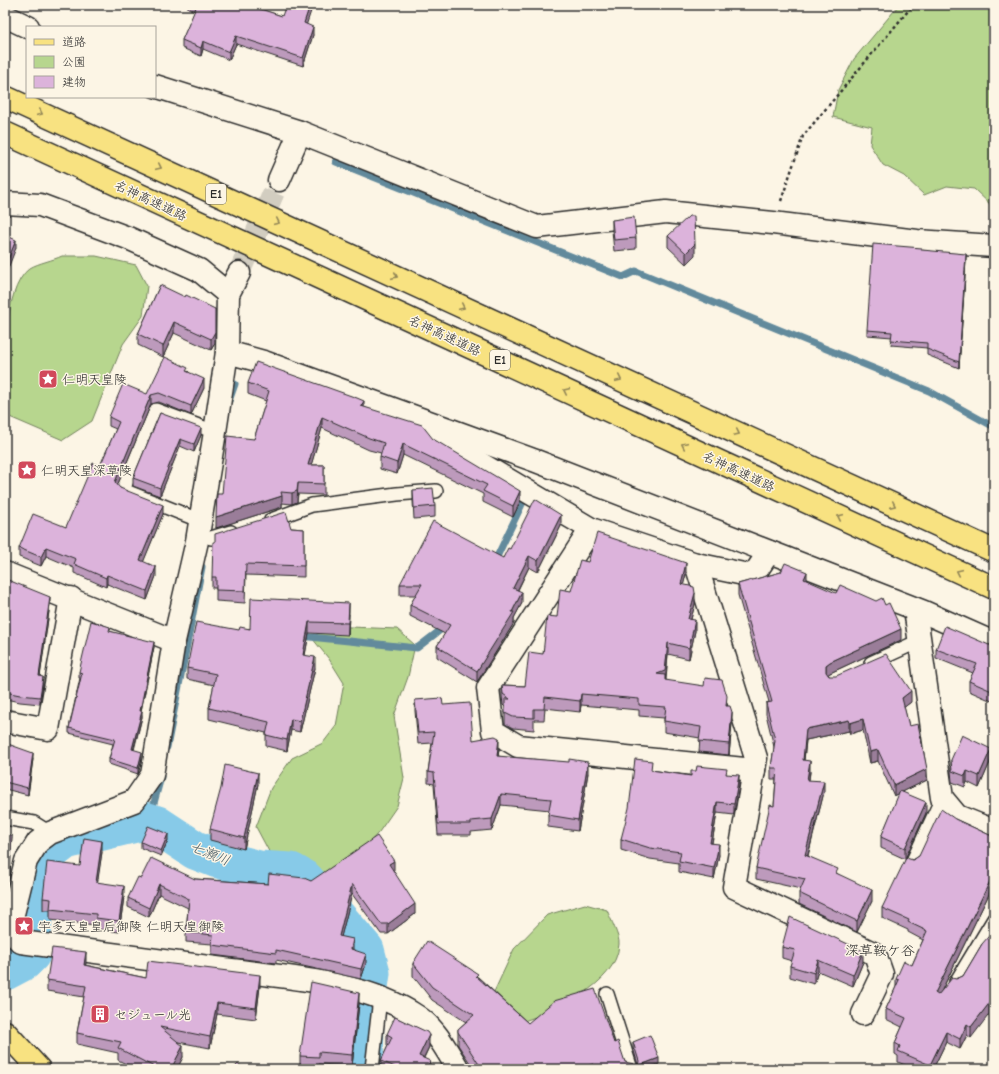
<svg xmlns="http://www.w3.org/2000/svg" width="999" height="1074" viewBox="0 0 999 1074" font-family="'Comic Neue','Klee One',sans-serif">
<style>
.green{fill:#b7d68e;stroke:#71805c}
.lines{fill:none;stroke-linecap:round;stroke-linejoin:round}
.stream{stroke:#628a9c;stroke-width:7}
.river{stroke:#87cae8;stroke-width:39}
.minor-tunnel{stroke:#d2cdc0;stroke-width:22;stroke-dasharray:22 11;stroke-linecap:butt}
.service-casing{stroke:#2b2b2b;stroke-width:16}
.minor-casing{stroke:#2b2b2b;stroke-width:25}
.primary-casing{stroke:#2b2b2b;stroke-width:25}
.motorway-casing{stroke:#2b2b2b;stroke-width:25}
.path{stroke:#2b2b2b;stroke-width:2.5;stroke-dasharray:3 3;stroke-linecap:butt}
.service{stroke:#fcf5e5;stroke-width:13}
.minor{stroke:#fcf5e5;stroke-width:22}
.primary{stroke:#f8e281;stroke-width:22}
.motorway{stroke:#f8e281;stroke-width:22}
.wall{fill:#bd9abc;stroke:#2b2b2b}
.shaded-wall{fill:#9a7d99;stroke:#2b2b2b}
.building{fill:#dcb3db;stroke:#2b2b2b}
.oneway{stroke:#928656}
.labels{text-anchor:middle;stroke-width:3;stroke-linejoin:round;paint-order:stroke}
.shield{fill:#fcf5e5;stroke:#6a6863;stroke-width:1}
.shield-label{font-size:12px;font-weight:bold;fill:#2b2b2b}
.street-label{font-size:13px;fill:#2b2b2b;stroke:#fcf5e5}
.poi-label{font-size:13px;fill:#2b2b2b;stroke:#fcf5e5;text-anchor:start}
.water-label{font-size:14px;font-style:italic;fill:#475b64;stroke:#fcf5e5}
.neighbourhood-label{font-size:14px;fill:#2b2b2b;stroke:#fcf5e5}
</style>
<rect width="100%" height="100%" fill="#fcf5e5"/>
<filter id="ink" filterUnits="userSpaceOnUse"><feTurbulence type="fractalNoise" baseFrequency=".025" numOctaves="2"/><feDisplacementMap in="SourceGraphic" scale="8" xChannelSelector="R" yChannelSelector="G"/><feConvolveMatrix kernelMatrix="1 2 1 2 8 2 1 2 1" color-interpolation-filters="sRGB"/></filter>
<g filter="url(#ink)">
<!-- green -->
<g class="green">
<polygon points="899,5 994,5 994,208 974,189 947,186 924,195 904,176 883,165 870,145 872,127 833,117 838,90 854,59"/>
<path d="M62,256h34l40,9 11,21 -4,30 -20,28 -31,77 -29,19 -58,-25c0,-37 -5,-125 25,-147 8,-5 24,-8 32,-12z"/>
<polygon points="328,626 397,629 415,645 408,677 394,716 404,778 397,806 379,832 358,855 316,877 273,859 256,827 271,788 292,758 323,743 336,726 344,683 329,659 312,638"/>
<path d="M585,904l22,6c3,8 13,27 12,34 -2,42 -67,68 -101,79l-24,-31 20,-43 33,-34z"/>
</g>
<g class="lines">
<!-- stream -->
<g class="stream">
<polyline points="336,162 623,277 636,271 929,391 994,427"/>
<polyline points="229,401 235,384"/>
<polyline points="494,563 525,498"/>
<polyline points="300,636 417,648 447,625"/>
<polyline points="167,747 202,567"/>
<polyline points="144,821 151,814 161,777"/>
</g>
<!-- river -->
<polyline class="river" points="5,971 24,961 31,954 35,875 47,854 65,840 144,821 157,825 195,850 218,859 259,870 291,872 305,880 365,950 371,973 365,1015 364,1069"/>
<!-- minor-tunnel -->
<polyline class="minor-tunnel" points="239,273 279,180"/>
<defs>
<g id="service">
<polyline points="271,520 312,505 397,494 436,491"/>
<polyline points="201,521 123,490 156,410 215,432"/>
<polyline points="211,538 231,532"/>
<polyline points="871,663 919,641"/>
<polyline points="5,818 34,823 50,833"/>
<polyline points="912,863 942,798"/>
<polyline points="956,982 994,919"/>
<polyline points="607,994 631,1069"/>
<polyline points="372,1069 380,998"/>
</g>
<g id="minor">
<polyline points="5,16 28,27"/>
<polyline points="155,86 300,132 537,227 666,212 773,223 917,241 994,246"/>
<polyline points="279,180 300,132"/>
<polyline points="5,203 40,205 128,238 199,270 228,294"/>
<polyline points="227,352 264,362 536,461 924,612 994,643"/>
<polyline points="432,429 439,439 591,529 696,564 753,576 769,552"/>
<polyline points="591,529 488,688 493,731 518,746 754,770"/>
<polyline points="696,564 756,758 734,887 875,954 882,974 863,1014"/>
<polyline points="5,573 174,641"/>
<polyline points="915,609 942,798 957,816 994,831"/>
<polyline points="5,721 48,729 71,598"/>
<path d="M5,930h4l12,12c70,10 140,18 210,28 61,8 135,12 187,47 18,12 29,34 40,52"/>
<polyline points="9,930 26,861 38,842 50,833 134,801 152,775 174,641 197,541 215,432 227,352 228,294 239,273"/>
</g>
<polyline id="primary" points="5,1032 39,1069"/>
<g id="motorway">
<polyline points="5,97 994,551"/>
<polyline points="5,133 994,588"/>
</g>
</defs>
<!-- service casing -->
<use href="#service" class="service-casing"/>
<!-- minor casing -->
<use href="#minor" class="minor-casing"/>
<!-- primary casing -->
<use href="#primary" class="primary-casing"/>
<!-- motorway casing -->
<use href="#motorway" class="motorway-casing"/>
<!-- path -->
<polyline class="path" points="781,201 803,136 913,5"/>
<!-- service -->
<use href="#service" class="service"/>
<!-- minor -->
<use href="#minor" class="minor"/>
<!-- primary -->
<use href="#primary" class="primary"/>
<!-- motorway -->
<use href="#motorway" class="motorway"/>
</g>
<!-- wall -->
<g class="wall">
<polygon points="188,5 248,5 306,24 313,35 303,66 236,44 229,60 203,49 201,56 182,48 182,40 195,11 188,8"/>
<polygon points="612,220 636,238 636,249 614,251 612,231"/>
<polygon points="668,236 695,255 686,264 668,247"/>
<polygon points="922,250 966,260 959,368 927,355 927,348 891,345 892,337 867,335 867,330"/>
<polygon points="160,285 215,343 211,350 174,333 163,357 138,345 138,334"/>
<polygon points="188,371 204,388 191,415 159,402 151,404 117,485 120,488 163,514 143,562 156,576 147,600 107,584 106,587 74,573 74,568 46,556 41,566 19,557 19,548 66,527 100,466 116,429 109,426 109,417"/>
<polygon points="248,383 364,407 433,439 520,502 513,517 483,502 483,494 403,455 397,474 380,469 380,457 381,453 369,450 322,428 311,465 324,465 324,495 298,494 297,502 292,504 282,503 282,507 216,528 222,494 254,439 266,401 248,394"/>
<polygon points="160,413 201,435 194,452 180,446 160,496 133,486 133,478"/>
<polygon points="413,490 435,506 435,517 414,519 413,501"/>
<polygon points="561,526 538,572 529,567 518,590 522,603 514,618 514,623 477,682 437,657 437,646 445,634 410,616 410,605 416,595 400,595 400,584 503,558 510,549"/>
<polygon points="291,528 304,529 304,577 246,575 245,603 216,601 216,588 212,588 212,577"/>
<polygon points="588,562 686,574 683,585 695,604 691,619 695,631 689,659 668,654 666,680 727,706 732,723 729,755 699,752 700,738 664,732 664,718 639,716 639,710 581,705 580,712 545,708 544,720 534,720 534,730 513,728 505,724 505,707 503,705 502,696 502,685 525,686 543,654 557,617 571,591"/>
<polygon points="781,572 807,580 901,640 830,673 828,674 829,676 911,702 904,707 909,726 927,780 902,792 926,813 905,859 881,848 881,837 900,793 894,796 878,761 870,763 863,730 850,734 849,731 806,740 804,760 810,772 809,780 824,792 808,856 838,874 872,901 857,932 799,904 799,893 801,889 756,879 756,868 774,806 776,779 771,779 771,768 774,747 766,714 766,703 769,702 738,595 738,584"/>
<polygon points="5,580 50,604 40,676 43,685 40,704 20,702 5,699"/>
<polygon points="349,614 348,635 309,633 305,655 315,668 300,732 291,730 287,751 266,746 266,733 209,719 209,708 214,685 187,679 187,668 239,630"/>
<polygon points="110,631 154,647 141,711 142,717 134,750 142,758 138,774 109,764 109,759 113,744 69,733 69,728 80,678 79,678 79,672"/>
<polygon points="989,645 994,645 994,702 969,691 969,681 973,673 936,658 936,649"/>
<polygon points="415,700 443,705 473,740 499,749 498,756 588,773 578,831 548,827 548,815 550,810 501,805 492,830 471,832 471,835 438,835 434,784 428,783 428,772 432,743 418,744 415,711"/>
<polygon points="5,731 8,738 7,743 33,759 28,795 5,789"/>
<polygon points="951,760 991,760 979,788 967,782 965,787 952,782 951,771"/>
<polygon points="652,770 691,776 727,774 739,786 734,815 717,813 712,843 719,855 714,879 679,872 679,863 650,859 621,850 621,839"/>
<polygon points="258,784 244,849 210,840 210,829"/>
<polygon points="955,819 994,837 994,884 942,990 956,979 963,976 982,944 971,1038 967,1035 960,1049 946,1042 933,1069 914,1069 898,1062 898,1056 895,1054 895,1043 902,1027 886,1019 886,1009 896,987 896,979 912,965 923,940 908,932 908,930 882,918 882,908 913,860 919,856"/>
<polygon points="168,840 161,856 141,848 141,842"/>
<polygon points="102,852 97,883 124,897 119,932 96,929 96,925 50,920 50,910 43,910 43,898 80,866"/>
<polygon points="394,870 393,871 415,914 388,934 381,934 352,894 341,936 366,964 361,979 276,960 276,963 212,955 212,944 186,942 186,932 188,908 159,894 149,917 128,907 128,898 141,878 195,879 268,884 311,881"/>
<polygon points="782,947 863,962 853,986 818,971 814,984 790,977 790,966 792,961 782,958"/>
<polygon points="86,963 85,965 146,978 260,986 256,1019 217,1014 210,1048 178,1042 183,1057 177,1069 136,1069 118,1060 118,1053 77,1044 77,1033 84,997 47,991 47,980"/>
<polygon points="413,963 478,977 528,1023 614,1043 625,1062 636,1069 474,1069 458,1045 458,1029 466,1022 432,1000 413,976"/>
<polygon points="359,1004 352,1066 319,1064 319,1068 300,1067 300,1056"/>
<polygon points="387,1034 429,1047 424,1058 430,1069 381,1069 381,1061 388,1046 387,1045"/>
<polygon points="633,1042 659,1064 638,1069 638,1065 633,1048"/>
</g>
<!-- shaded-wall -->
<g class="shaded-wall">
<polygon points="310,5 313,5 304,32 304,23"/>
<polygon points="313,27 313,35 303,66 303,58"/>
<polygon points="236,36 236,44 229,60 229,52"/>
<polygon points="203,41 203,49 201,56 201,48"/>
<polygon points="16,240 16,248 5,276 5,267"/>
<polygon points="695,244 695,255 686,264 686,253"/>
<polygon points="966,254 966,260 959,368 959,362"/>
<polygon points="215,309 215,343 211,350 211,339"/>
<polygon points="174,322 174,333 163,357 163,346"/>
<polygon points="204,379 204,388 191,415 191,406"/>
<polygon points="151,395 151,404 115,491 115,482"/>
<polygon points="364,401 364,412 361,406"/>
<polygon points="322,417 322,428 308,476 308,465"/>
<polygon points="201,428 201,435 194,452 194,444"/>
<polygon points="180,439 180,446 160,496 160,488"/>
<polygon points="403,444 403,455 397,474 397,463"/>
<polygon points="298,483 297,502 292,504 292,493"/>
<polygon points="520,491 520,502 513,517 513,506"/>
<polygon points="282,496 282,507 216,528 216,517"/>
<polygon points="163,505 163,514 140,570 140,560"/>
<polygon points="561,515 561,526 538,572 538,561"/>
<polygon points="46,547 46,556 41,566 41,557"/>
<polygon points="529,556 529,567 513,599 513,588"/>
<polygon points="686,563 686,574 681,595 681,584"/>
<polygon points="156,567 156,576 147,600 147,591"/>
<polygon points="807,572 807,583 804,579"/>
<polygon points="107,575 107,584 106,587 106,578"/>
<polygon points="522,592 522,603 514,618 514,623 477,682 477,671 512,612"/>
<polygon points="695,593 695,604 688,630 688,619"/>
<polygon points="50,597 50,604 39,684 39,676"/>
<polygon points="349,603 349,614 348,635 348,623"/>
<polygon points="695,620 695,631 689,659 689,648"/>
<polygon points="309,622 309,633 303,666 303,655"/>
<polygon points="901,629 901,640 830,673 826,676 826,665 830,662"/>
<polygon points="154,642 154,647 140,716 140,711"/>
<polygon points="668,643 668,654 665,683 657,674"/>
<polygon points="315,657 315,668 300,732 300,721"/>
<polygon points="43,677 43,685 40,704 40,697"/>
<polygon points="911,691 911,702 902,709 902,698"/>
<polygon points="581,694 581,705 580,712 580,701"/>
<polygon points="142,711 142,717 132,755 132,749"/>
<polygon points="732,712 732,723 729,755 729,744"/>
<polygon points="291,719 291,730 287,751 287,740"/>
<polygon points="863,719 863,730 850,734 850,723"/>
<polygon points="849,720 849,731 806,740 803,771 803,760 806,729"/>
<polygon points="8,731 8,738 5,749 5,743"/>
<polygon points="499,738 499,749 497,767 497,756"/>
<polygon points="991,749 991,760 979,788 979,776"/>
<polygon points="878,750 878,761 870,763 870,752"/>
<polygon points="142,752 142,758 138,774 138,768"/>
<polygon points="33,753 33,759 28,795 28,788"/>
<polygon points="810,761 810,772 807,791 807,780"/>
<polygon points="588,762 588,773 578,831 578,820"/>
<polygon points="927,769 927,780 894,796 894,785"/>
<polygon points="967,771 967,782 965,787 965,776"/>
<polygon points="258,773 258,784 244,849 244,838"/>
<polygon points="739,775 739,786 734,815 734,804"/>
<polygon points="824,781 824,792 805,866 805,855"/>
<polygon points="501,794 501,805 492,830 492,819"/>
<polygon points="717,802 717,813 710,854 710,843"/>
<polygon points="926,802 926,813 905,859 905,848"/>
<polygon points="168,834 168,840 161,856 161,851"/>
<polygon points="12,835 10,872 5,894 5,888"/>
<polygon points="102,841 102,852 96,893 96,882"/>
<polygon points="719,844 719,855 714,879 714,868"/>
<polygon points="394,861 394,870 389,874 389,864"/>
<polygon points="994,873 994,884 935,1004 935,993"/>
<polygon points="159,884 159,894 149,917 149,908"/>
<polygon points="352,884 352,894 339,945 339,936"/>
<polygon points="124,886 124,897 119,932 119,921"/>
<polygon points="872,890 872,901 857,932 857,921"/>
<polygon points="415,904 415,914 388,934 388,924"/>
<polygon points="353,939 353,949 351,959 351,949"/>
<polygon points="863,951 863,962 853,986 853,975"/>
<polygon points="86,952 86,963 84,976 84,965"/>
<polygon points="366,954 366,964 361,979 361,969"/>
<polygon points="818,960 818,971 814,984 814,973"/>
<polygon points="260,975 260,986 256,1019 256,1008"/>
<polygon points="359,993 359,1004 352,1066 352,1055"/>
<polygon points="994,997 994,1008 971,1038 971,1027"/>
<polygon points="217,1003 217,1014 210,1048 210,1037"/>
<polygon points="967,1024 967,1035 960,1049 960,1039"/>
<polygon points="946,1032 946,1042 933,1069 930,1069 930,1065"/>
<polygon points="429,1035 429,1047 419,1067 419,1056"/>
<polygon points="183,1046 183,1057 177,1069 171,1069"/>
<polygon points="659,1058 659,1064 646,1069 638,1069 638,1066"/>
<polygon points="430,1061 430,1069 427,1069"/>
<polygon points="593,1064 593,1069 579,1069"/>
<polygon points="510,1065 510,1069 506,1069"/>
</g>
<!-- building -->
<g class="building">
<polygon points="197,5 248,5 282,16 286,5 310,5 304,23 313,27 303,58 236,36 229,52 203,41 201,48 182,40"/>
<polygon points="689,216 694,216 695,244 686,253 668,236"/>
<polygon points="634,217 636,238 614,240 612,220"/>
<polygon points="5,235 16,240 5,267"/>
<polygon points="873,244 922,248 922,250 966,254 959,362 927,349 927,343 891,340 892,332 867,330"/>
<polygon points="160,285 185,297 186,295 215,309 215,332 211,339 174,322 163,346 138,334"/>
<polygon points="165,357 188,368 186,371 204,379 191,406 159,393 151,395 115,482 120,488 163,505 140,560 156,567 147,591 107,575 106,578 74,564 76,559 46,547 41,557 19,548 33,514 66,527 93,463 100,466 119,422 109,417 123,384 147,394"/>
<polygon points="256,362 357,398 364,401 361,406 422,425 433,439 520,491 513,506 483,491 487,485 403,444 397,463 380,457 384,443 369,438 322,417 308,465 324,465 324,484 298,483 297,491 292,493 281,492 282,496 216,517 217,494 222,494 227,436 254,439 269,391 248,383"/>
<polygon points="160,413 201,428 194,444 180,439 160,488 133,478"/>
<polygon points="433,488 435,506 414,508 413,490"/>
<polygon points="535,499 561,515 538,561 529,556 513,588 522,592 512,612 514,612 477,671 437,646 450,625 410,605 422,584 400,584 433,521 503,558 508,548 510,549"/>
<polygon points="286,512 291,528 304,529 304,566 246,564 245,591 216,590 216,577 212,577 213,542 215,542 215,534"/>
<polygon points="597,533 686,563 681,584 694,587 695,593 688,619 695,620 689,648 668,643 665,671 657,674 665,675 665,680 704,686 705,678 722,680 727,696 726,706 730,706 732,712 729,744 699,741 701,727 664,721 666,707 639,705 639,699 581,694 580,701 545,697 544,709 534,709 534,718 513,717 505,713 505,699 510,699 503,694 502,685 525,686 529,652 543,654 547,616 557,617 560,589 571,591 580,560 588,562"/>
<polygon points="785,563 807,572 804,579 836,593 840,585 876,601 882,598 885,605 889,603 901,629 830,662 826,665 826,672 829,676 836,676 886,654 911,691 902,698 909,726 918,724 927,769 894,785 878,750 870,752 863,719 850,723 849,720 806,729 803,760 810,761 807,780 824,781 805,855 838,869 836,873 872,890 857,921 799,893 805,879 756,868 770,805 774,806 777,768 771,768 775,740 766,703 772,702 738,584 781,572"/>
<polygon points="5,580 8,580 50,597 39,676 43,677 40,697 20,695 5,692"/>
<polygon points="251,598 349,603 348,623 309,622 303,655 315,657 300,721 291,719 287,740 266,735 269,722 209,708 216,674 187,668 196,622 239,630 240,627 250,629"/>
<polygon points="91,621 110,627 109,631 154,642 140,711 142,711 132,749 142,752 138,768 109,759 115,739 69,728 82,673 79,672"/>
<polygon points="945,626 989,645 994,645 994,692 969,681 977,664 936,649"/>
<polygon points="442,698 443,705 470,703 473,740 495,736 499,738 497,756 569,762 569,759 588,762 578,820 548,815 551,799 501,794 492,819 471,821 471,824 438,824 434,773 428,772 434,732 418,733 415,700"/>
<polygon points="5,731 8,731 5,743 33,753 28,788 5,782"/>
<polygon points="962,735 991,749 979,776 967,771 965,776 952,771 951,760"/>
<polygon points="635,759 652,761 651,770 691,776 691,771 696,771 697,766 727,769 726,774 739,775 734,804 717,802 710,843 719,844 714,868 679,861 681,852 650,848 621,839 629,808"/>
<polygon points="225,765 258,773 244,838 210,829 221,788"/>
<polygon points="900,791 926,802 905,848 881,837"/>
<polygon points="941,809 955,819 994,837 994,873 935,993 938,995 952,978 956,979 963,976 982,944 994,930 994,997 971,1027 967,1024 960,1039 946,1032 930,1065 898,1051 900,1046 895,1043 906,1018 886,1009 899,980 896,979 904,961 912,965 927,931 908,922 909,920 882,908 906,858 913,860 919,856"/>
<polygon points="5,820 8,821 7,835 12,835 10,866 5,888"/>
<polygon points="148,826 168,834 161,851 141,842"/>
<polygon points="377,836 394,861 389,864 415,904 388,924 381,924 352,884 339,936 353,939 351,949 366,954 361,969 276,950 276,953 212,945 213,935 186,932 189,899 159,884 149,908 128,898 138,877 141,878 151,858 195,879 268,884 269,874 304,878 311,881"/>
<polygon points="84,838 102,841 96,882 124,886 119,921 96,918 96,914 50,909 51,899 43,898 47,862 80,866"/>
<polygon points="790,917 863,951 853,975 818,960 814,973 790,966 795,950 782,947"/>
<polygon points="427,941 478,974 476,976 528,1023 554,1001 595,989 614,1043 618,1041 625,1062 634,1064 636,1069 594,1069 593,1064 579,1069 559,1069 559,1068 558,1069 513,1069 510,1065 506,1069 482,1069 458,1032 458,1029 474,1015 432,987 413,963"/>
<polygon points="52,948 86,952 84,965 146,978 148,961 260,975 256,1008 217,1003 210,1037 160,1027 183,1046 171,1069 158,1069 118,1048 121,1042 77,1033 86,986 47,980"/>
<polygon points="311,982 359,993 352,1055 319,1052 319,1057 300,1056"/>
<polygon points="395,1017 427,1032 429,1035 419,1056 430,1061 427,1069 394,1069 395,1067 381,1061 392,1037 387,1034"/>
<polygon points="650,1035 659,1058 638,1066 639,1061 633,1042"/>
<polygon points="238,1064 244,1069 233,1069"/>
</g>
<!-- one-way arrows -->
<defs><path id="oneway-chevron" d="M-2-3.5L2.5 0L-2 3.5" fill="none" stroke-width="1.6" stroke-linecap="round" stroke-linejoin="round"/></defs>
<g class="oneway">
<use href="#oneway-chevron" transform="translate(40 113) rotate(25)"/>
<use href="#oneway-chevron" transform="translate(159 167) rotate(25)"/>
<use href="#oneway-chevron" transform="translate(277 222) rotate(25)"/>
<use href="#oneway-chevron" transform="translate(395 276) rotate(25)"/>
<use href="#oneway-chevron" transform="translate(462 307) rotate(25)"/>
<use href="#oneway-chevron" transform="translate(619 379) rotate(25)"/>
<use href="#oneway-chevron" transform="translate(566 391) rotate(-155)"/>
<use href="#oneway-chevron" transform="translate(737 433) rotate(25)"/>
<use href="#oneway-chevron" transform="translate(684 445) rotate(-155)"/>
<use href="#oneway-chevron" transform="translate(893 505) rotate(25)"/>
<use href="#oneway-chevron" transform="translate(840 517) rotate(-155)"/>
<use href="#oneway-chevron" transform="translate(959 572) rotate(-155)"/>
</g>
</g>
<!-- icons -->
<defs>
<symbol id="sight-square" viewBox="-11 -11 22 22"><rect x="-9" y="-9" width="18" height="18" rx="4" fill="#d1495b" stroke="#fcf5e5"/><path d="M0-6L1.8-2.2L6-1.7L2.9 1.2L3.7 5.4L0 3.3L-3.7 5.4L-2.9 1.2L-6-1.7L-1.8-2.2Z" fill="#fff"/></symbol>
<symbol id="building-square" viewBox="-11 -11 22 22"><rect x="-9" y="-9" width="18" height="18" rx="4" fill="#d1495b" stroke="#fcf5e5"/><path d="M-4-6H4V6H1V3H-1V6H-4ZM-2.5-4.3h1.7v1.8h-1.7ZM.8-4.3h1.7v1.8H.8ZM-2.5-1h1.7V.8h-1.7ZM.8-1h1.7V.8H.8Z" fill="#fff"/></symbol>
</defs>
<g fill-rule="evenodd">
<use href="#sight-square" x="37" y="368" width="22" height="22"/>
<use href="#sight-square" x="16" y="459" width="22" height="22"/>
<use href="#sight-square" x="13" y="915" width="22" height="22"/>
<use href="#building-square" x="89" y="1003" width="22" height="22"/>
</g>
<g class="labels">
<!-- shield labels -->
<g class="shield">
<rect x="206" y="184" width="20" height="20" rx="3"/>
<rect x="490" y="350" width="20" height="20" rx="3"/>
</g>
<g class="shield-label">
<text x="216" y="198">E1</text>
<text x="500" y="364">E1</text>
</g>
<!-- street labels -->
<g class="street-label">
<text transform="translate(151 200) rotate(25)" y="5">名神高速道路</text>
<text transform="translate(445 335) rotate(25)" y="5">名神高速道路</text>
<text transform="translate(739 471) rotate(25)" y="5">名神高速道路</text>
</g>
<!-- poi labels -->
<g class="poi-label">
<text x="62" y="384">仁明天皇陵</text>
<text x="41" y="475">仁明天皇深草陵</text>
<text x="38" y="931">宇多天皇皇后御陵 仁明天皇御陵</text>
<text x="114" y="1019">セジュール光</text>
</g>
<!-- water labels -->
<g class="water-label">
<text transform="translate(210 853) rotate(22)" y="5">七瀬川</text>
</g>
<!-- neighbourhood labels -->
<g class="neighbourhood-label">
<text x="880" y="955">深草鞍ケ谷</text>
</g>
</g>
<!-- margin -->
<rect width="999" height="1074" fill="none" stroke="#fcf5e5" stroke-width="20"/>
<rect x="10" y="10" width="979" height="1054" fill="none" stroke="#2b2b2b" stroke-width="1.5" filter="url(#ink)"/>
<!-- legend -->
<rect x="26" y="26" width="130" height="72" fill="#fcf5e5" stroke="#a8a49b"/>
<rect x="34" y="39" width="20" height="6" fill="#f8e281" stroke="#a8a49b"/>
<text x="62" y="46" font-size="12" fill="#2b2b2b">道路</text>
<rect x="34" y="56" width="20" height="12" fill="#b7d68e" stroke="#a8a49b"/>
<text x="62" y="66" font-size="12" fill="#2b2b2b">公園</text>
<rect x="34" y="76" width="20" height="12" fill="#dcb3db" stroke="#a8a49b"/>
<text x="62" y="86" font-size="12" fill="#2b2b2b">建物</text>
</svg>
